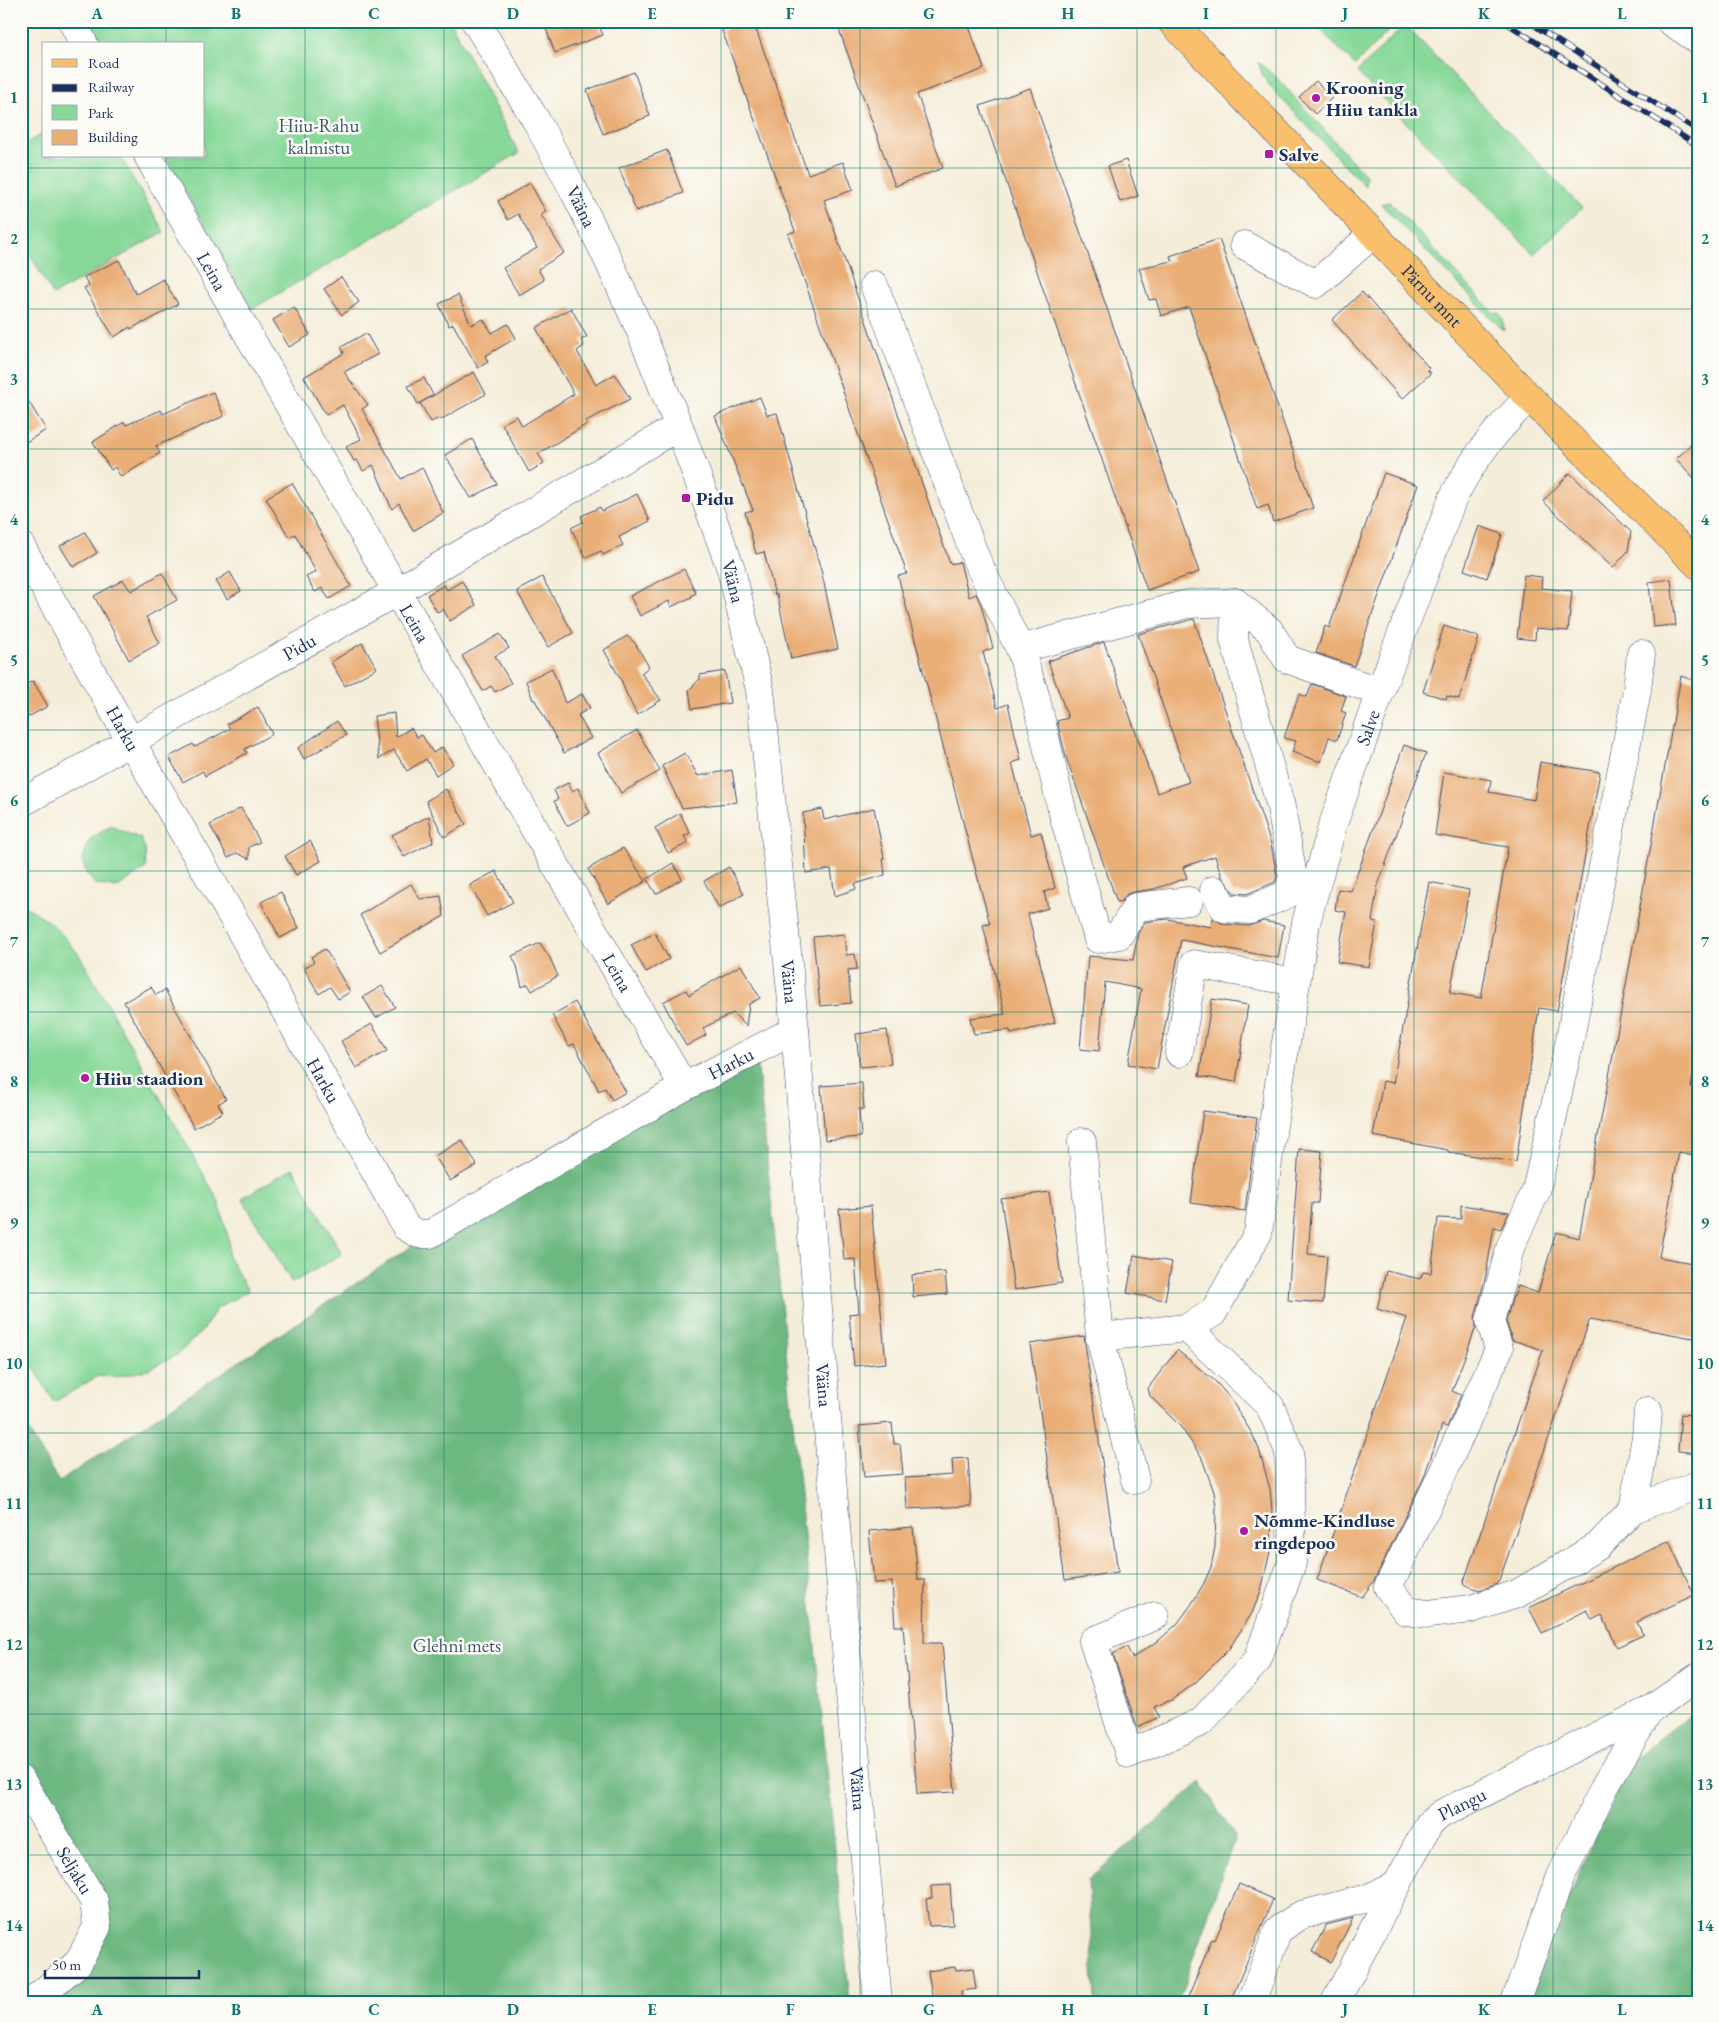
<svg xmlns="http://www.w3.org/2000/svg" width="1719" height="2023" viewBox="0 0 1719 2023" font-family="'EB Garamond',serif">
<style>
.green{fill:#87d899;stroke:#51847c}
.forest{fill:#6db881;stroke:#447470}
.building{fill:#eaae77}
.lines{fill:none;stroke-linecap:round;stroke-linejoin:round}
.minor-casing{stroke:#3c4c70;stroke-width:29}
.major-casing{stroke:#3c4c70;stroke-width:29}
.minor{stroke:#fff;stroke-width:28}
.major{stroke:#f9bf6d;stroke-width:28}
.rail-casing{stroke:#1b2f5e;stroke-width:5.5}
.rail{stroke:#fdfcf7;stroke-width:4;stroke-dasharray:11;stroke-linecap:butt}
.grid{fill:none;stroke:#0f766e;stroke-width:1;stroke-opacity:0.55}
.poi-dot{fill:#b5179e;stroke:#fdfcf7;stroke-width:2}
.labels{text-anchor:middle;stroke-width:5;stroke-linejoin:round;paint-order:stroke}
.poi-label{font-size:19px;font-weight:bold;fill:#1b2f5e;stroke:#fdfcf7;text-anchor:start}
.park-label{font-size:19px;fill:#36596d;stroke:#fdfcf7}
.street-label{font-size:19px;fill:#1b2f5e;stroke:#fdfcf7}
.neatline{fill:none;stroke:#0f766e;stroke-width:2}
.grid-label{font-size:16px;text-anchor:middle;font-weight:bold;fill:#0f766e}
</style>
<rect width="100%" height="100%" fill="#fdfcf7"/>
<filter id="ink" filterUnits="userSpaceOnUse"><feTurbulence type="fractalNoise" baseFrequency=".02" numOctaves="2"/><feDisplacementMap in="SourceGraphic" scale="10" xChannelSelector="R" yChannelSelector="G"/><feConvolveMatrix kernelMatrix="1 2 1 2 8 2 1 2 1" color-interpolation-filters="sRGB"/></filter>
<filter id="wash" filterUnits="userSpaceOnUse"><feTurbulence type="fractalNoise" baseFrequency=".0096" numOctaves="4" result="noise"/><feDisplacementMap in="SourceGraphic" scale="20" xChannelSelector="R" yChannelSelector="G"/><feGaussianBlur stdDeviation="1.12" result="paint"/><feColorMatrix in="noise" values="0 0 0 0 0 0 0 0 0 0 0 0 0 0 0 0 0 1.4 0 .05"/><feComposite in="paint" operator="in"/></filter>
<g filter="url(#wash)">
<rect width="100%" height="100%" fill="#f4edd9"/>
<!-- green -->
<g class="green">
<polygon points="88,21 450,21 519,153 252,309 165,156 204,156 204,44 101,44"/>
<polygon points="1312,21 1398,21 1355,65"/>
<polygon points="1405,25 1582,208 1534,254 1357,72"/>
<polygon points="1258,62 1276,77 1366,176 1365,186 1272,89 1263,76"/>
<polygon points="44,133 44,156 120,156 164,232 53,295 21,239 21,146"/>
<polygon points="1390,202 1493,312 1499,313 1503,320 1504,331 1381,204"/>
<polygon points="111,826 141,839 145,849 146,868 116,888 95,884 86,873 82,860 90,839"/>
<path d="M21,905c26,10 43,31 59,51l138,244 11,41 -1,15 20,35 -32,18 -12,20 -26,25 -31,16 -32,7 -17,-1 -44,26 -33,-57z"/>
<polygon points="293,1168 342,1254 292,1283 242,1198"/>
</g>
<!-- forest -->
<g class="forest">
<polygon points="756,1048 850,2002 31,2002 97,1927 21,1780 21,1418 59,1482 430,1234"/>
<polygon points="1698,1709 1698,2002 1544,2002 1525,1995 1630,1761"/>
<polygon points="1201,1782 1235,1837 1178,2002 1095,2002 1088,1880"/>
</g>
<g id="blocks">
<!-- building -->
<g class="building">
<polygon points="543,21 597,21 603,35 555,53"/>
<polygon points="745,21 753,21 808,174 843,162 853,190 824,200 950,564 960,562 969,597 976,594 981,605 993,648 983,652 997,708 1008,704 1021,760 1012,763 1031,835 1041,832 1055,888 1044,892 1048,908 1028,914 1055,1023 1011,1034 1010,1030 974,1034 970,1018 1005,1014 983,925 990,924 898,576 907,574 788,234 795,231 722,30"/>
<polygon points="836,21 967,21 984,69 917,94 943,168 895,186"/>
<polygon points="634,72 650,116 603,134 587,90"/>
<polygon points="1316,81 1332,98 1315,114 1299,97"/>
<polygon points="1030,88 1199,572 1147,590 980,106"/>
<polygon points="667,150 683,193 636,211 619,168"/>
<polygon points="1126,160 1138,196 1120,202 1108,166"/>
<polygon points="530,183 546,212 541,215 564,253 538,269 544,280 519,295 503,268 537,248 518,214 508,220 498,201"/>
<polygon points="1219,239 1313,508 1273,522 1268,505 1257,509 1189,307 1161,316 1156,299 1149,300 1139,268 1172,261 1170,256"/>
<polygon points="119,260 136,294 163,279 178,304 144,323 143,322 131,329 130,327 114,337 84,288 89,286 84,277"/>
<polygon points="341,277 359,302 342,315 324,289"/>
<polygon points="1362,292 1429,368 1427,370 1431,373 1402,399 1332,320"/>
<polygon points="458,295 471,325 483,319 492,333 508,324 516,338 485,356 488,362 478,368 453,324 449,326 439,304"/>
<polygon points="294,307 310,335 289,347 273,320"/>
<polygon points="571,308 587,337 581,340 584,346 577,351 596,385 615,374 630,399 586,421 587,424 538,454 544,463 529,472 502,424 517,416 522,426 574,394 536,328"/>
<polygon points="366,333 378,354 344,372 368,405 362,409 401,479 422,467 443,513 413,531 399,503 392,509 373,465 363,471 357,460 354,461 346,447 361,439 343,405 326,415 304,377 344,353 341,347"/>
<polygon points="474,372 486,394 440,420 439,418 431,422 420,403 418,404 408,386 424,378 433,395 420,403"/>
<polygon points="21,389 46,430 21,445"/>
<polygon points="213,392 224,416 156,446 160,453 121,477 115,467 111,470 93,442 124,422 126,425 161,410 163,414"/>
<polygon points="760,397 767,415 777,413 822,574 838,649 791,659 777,594 775,595 764,552 756,554 745,512 753,510 715,416"/>
<polygon points="1698,438 1698,482 1676,459"/>
<polygon points="472,439 497,484 471,498 445,455"/>
<polygon points="1384,473 1418,485 1354,666 1316,653 1325,626 1329,628"/>
<polygon points="1570,473 1631,532 1628,551 1613,568 1543,501"/>
<polygon points="292,483 351,586 329,599 322,588 315,592 306,577 316,572 295,534 289,537 266,498"/>
<polygon points="637,494 650,521 619,537 623,545 603,555 601,551 586,558 571,528 583,522 581,516 600,507 602,511"/>
<polygon points="1479,526 1502,534 1487,578 1464,570"/>
<polygon points="85,532 97,553 73,567 60,546"/>
<polygon points="684,569 696,593 691,596 692,597 671,607 669,601 640,616 630,596"/>
<polygon points="230,572 241,591 227,599 216,581"/>
<polygon points="162,573 177,600 146,617 160,643 129,660 94,596 123,580 131,591"/>
<polygon points="1524,575 1542,577 1541,588 1572,591 1568,631 1536,628 1535,640 1517,638"/>
<polygon points="542,577 573,633 548,647 517,591"/>
<polygon points="1671,579 1676,626 1674,625 1653,627 1649,582"/>
<polygon points="462,581 476,605 450,621 443,609 437,612 427,595 444,585 447,590"/>
<polygon points="1194,619 1271,844 1277,876 1275,882 1247,894 1234,893 1222,877 1215,856 1183,867 1187,878 1154,889 1134,892 1127,894 1122,901 1117,902 1066,757 1057,721 1068,718 1048,661 1104,642 1157,793 1189,782 1138,634"/>
<polygon points="1444,626 1479,637 1459,699 1447,696 1446,699 1423,692"/>
<polygon points="500,634 509,648 495,656 511,683 495,692 491,686 483,691 462,656"/>
<polygon points="627,636 635,643 649,667 641,673 661,700 637,715 627,695 621,680 604,650"/>
<polygon points="362,643 377,668 345,686 331,662"/>
<polygon points="552,668 565,703 582,694 590,708 578,715 591,738 564,753 535,700 533,700 526,681"/>
<polygon points="725,671 730,703 692,709 689,690 700,679 700,675"/>
<polygon points="1681,676 1698,682 1698,1050 1691,1087 1698,1088 1698,1156 1679,1152 1659,1257 1698,1264 1698,1339 1590,1319 1498,1584 1479,1590 1463,1584 1543,1350 1512,1340 1506,1321 1513,1296 1514,1297 1518,1286 1538,1293 1556,1232 1579,1238 1628,974"/>
<polygon points="33,681 48,706 21,721 21,687"/>
<polygon points="1312,684 1346,696 1341,711 1346,713 1337,740 1329,737 1321,762 1292,752 1296,741 1284,738 1299,694 1307,697"/>
<polygon points="258,707 272,734 245,749 247,753 205,776 203,771 183,782 169,757 193,744 195,747 230,729 227,724"/>
<polygon points="394,713 396,737 411,728 417,737 422,735 433,753 442,747 453,764 436,775 426,759 407,771 394,750 379,759 374,716"/>
<polygon points="337,721 346,735 304,759 298,748"/>
<polygon points="637,730 660,771 621,793 598,753"/>
<polygon points="1404,745 1426,753 1378,885 1372,921 1377,922 1369,967 1337,962 1346,912 1335,910 1338,889 1351,891"/>
<polygon points="685,753 698,776 732,770 737,802 682,808 662,766"/>
<polygon points="1540,762 1600,772 1557,1011 1539,1008 1516,1162 1448,1152 1448,1150 1373,1136 1383,1081 1393,1083 1429,882 1469,890 1450,993 1481,998 1508,847 1435,835 1444,772 1491,780 1489,792 1534,800"/>
<polygon points="568,783 572,791 578,788 590,813 567,826 554,801 558,799 554,790"/>
<polygon points="446,789 466,824 444,837 426,801"/>
<polygon points="241,808 260,842 249,847 249,859 237,853 228,858 210,825"/>
<polygon points="874,808 884,858 883,858 885,875 855,884 856,889 835,896 831,869 806,873 803,813 822,809 824,820"/>
<polygon points="680,813 690,833 684,836 688,843 668,853 655,828"/>
<polygon points="429,816 433,842 404,857 392,835"/>
<polygon points="310,841 321,861 296,875 285,856"/>
<polygon points="623,848 646,881 608,904 588,869"/>
<polygon points="673,863 682,879 656,894 647,879"/>
<polygon points="729,867 744,894 719,908 704,881"/>
<polygon points="496,871 513,902 487,916 470,885"/>
<polygon points="411,884 420,899 441,896 444,916 380,952 360,915"/>
<polygon points="281,892 299,928 280,938 261,902"/>
<polygon points="1213,918 1223,924 1249,926 1263,921 1284,925 1278,958 1181,940 1157,1069 1128,1064 1141,989 1105,982 1099,1051 1080,1049 1088,956 1133,960 1138,933 1145,922 1167,919 1211,927"/>
<polygon points="655,933 669,959 646,972 631,945"/>
<polygon points="844,934 846,955 855,954 857,969 848,970 851,1003 820,1006 813,937"/>
<polygon points="540,943 550,958 558,976 532,991 528,984 522,987 517,966 512,956"/>
<polygon points="325,949 350,992 338,999 330,987 319,994 304,968 314,962 311,957"/>
<polygon points="741,965 760,998 749,1004 746,1026 733,1013 703,1028 706,1035 686,1046 663,1002 686,990 689,995"/>
<polygon points="382,986 395,1007 376,1018 363,997"/>
<polygon points="151,987 156,995 165,990 226,1099 218,1104 223,1112 194,1128 124,1002"/>
<polygon points="1212,999 1248,1005 1236,1082 1199,1076"/>
<polygon points="575,1002 626,1092 612,1100 605,1088 599,1091 574,1044 569,1046 552,1015"/>
<polygon points="372,1024 387,1051 356,1068 341,1041"/>
<polygon points="887,1030 891,1064 860,1067 856,1034"/>
<polygon points="862,1083 864,1109 859,1109 861,1137 825,1140 821,1086"/>
<polygon points="1203,1111 1257,1118 1245,1211 1191,1203"/>
<polygon points="462,1140 477,1165 450,1181 435,1156"/>
<polygon points="1299,1149 1322,1151 1318,1203 1312,1203 1308,1254 1327,1256 1323,1303 1288,1300"/>
<polygon points="1049,1192 1062,1283 1014,1290 1001,1199"/>
<polygon points="1461,1205 1509,1212 1501,1229 1494,1227 1486,1275 1475,1317 1476,1327 1452,1391 1461,1395 1447,1427 1442,1425 1424,1477 1374,1581 1362,1597 1317,1580 1407,1318 1377,1309 1386,1271 1420,1279 1423,1272 1431,1273 1438,1218 1461,1219"/>
<polygon points="871,1206 886,1363 854,1366 849,1314 859,1313 855,1259 844,1260 839,1209"/>
<polygon points="1134,1255 1172,1262 1165,1300 1127,1293"/>
<polygon points="945,1272 947,1294 913,1297 912,1275"/>
<polygon points="1084,1336 1118,1572 1065,1580 1030,1344"/>
<polygon points="1177,1350 1215,1381 1230,1398 1251,1432 1259,1449 1270,1489 1272,1510 1271,1547 1261,1591 1252,1613 1229,1649 1195,1683 1173,1699 1154,1707 1159,1717 1137,1727 1113,1654 1127,1647 1132,1658 1158,1641 1177,1624 1191,1605 1204,1583 1211,1567 1215,1547 1216,1508 1214,1492 1201,1456 1180,1426 1150,1396 1148,1388"/>
<polygon points="1681,1414 1698,1416 1698,1453 1678,1451"/>
<polygon points="892,1423 894,1444 900,1444 903,1474 864,1477 859,1426"/>
<polygon points="968,1458 971,1506 907,1509 905,1478 953,1475 952,1459"/>
<polygon points="913,1527 918,1580 925,1580 924,1643 942,1643 955,1792 917,1794 903,1626 895,1626 892,1582 874,1583 869,1531"/>
<polygon points="1669,1541 1694,1595 1637,1622 1643,1635 1617,1647 1602,1615 1592,1620 1587,1610 1542,1633 1529,1608"/>
<polygon points="1239,1884 1273,1899 1230,2002 1186,2002 1212,1939 1215,1940"/>
<polygon points="950,1885 953,1925 929,1926 926,1899 932,1898 931,1886"/>
<polygon points="1353,1918 1331,1962 1312,1952 1326,1925"/>
<polygon points="955,1967 956,1970 973,1968 976,1989 961,1991 962,2002 933,2002 928,1971"/>
</g>
</g>
</g>
<g filter="url(#ink)">
<use href="#blocks" fill-opacity="0" stroke="#3c4c70" stroke-width="1"/>
<g class="lines">
<defs>
<g id="minor">
<polyline points="72,21 84,44"/>
<path id="s1" d="M475,21l62,101 35,65 32,64 36,79 39,97 52,142 29,121 35,340 53,642 30,330"/>
<polyline points="1670,21 1698,40"/>
<path id="s2" d="M148,156l90,161 446,770"/>
<polyline points="1244,245 1316,284 1373,234"/>
<polyline points="874,285 976,559 1020,649 1187,604 1235,602 1269,630 1287,659 1380,692"/>
<path id="s3" d="M21,546l109,194 114,197 162,290 12,7h12l254,-147 111,-57"/>
<polyline points="1020,649 1035,695 1062,810 1098,939 1119,935 1136,907 1189,901"/>
<polyline points="1641,654 1637,690 1569,1044 1536,1191 1511,1245 1490,1321 1499,1349 1441,1477 1388,1587 1406,1611 1428,1614 1471,1609 1517,1594 1598,1546 1633,1509 1646,1437 1648,1411"/>
<path id="s4" d="M21,803l375,-211 266,-156 17,-9"/>
<polyline points="1214,890 1224,908 1250,910 1288,894 1293,877 1281,807 1234,640 1235,602"/>
<polyline points="1179,1053 1194,964 1296,982"/>
<polyline points="1082,1142 1100,1337 1135,1480"/>
<path id="s5" d="M1100,1337l87,-9 26,-15 45,-80 20,-143 28,-167 26,-96 52,-146 68,-181c21,-43 44,-69 77,-103"/>
<polyline points="1633,1509 1698,1485"/>
<polyline points="1155,1616 1093,1641 1129,1754 1201,1722 1257,1661 1292,1563 1289,1451 1270,1406 1187,1328"/>
<path id="s6" d="M21,1780l73,121 3,26 -19,36 -47,39"/>
<polyline points="1251,2002 1278,1930 1301,1915 1368,1898 1397,1885"/>
<path id="s7" d="M1335,2002l94,-178 12,-10 209,-104 48,-33"/>
<polyline points="1515,2002 1561,1876 1607,1782 1650,1710"/>
</g>
<g id="major">
<path id="s8" d="M1171,21l355,373 172,171"/>
</g>
</defs>
<!-- minor casing -->
<use href="#minor" class="minor-casing"/>
<!-- major casing -->
<use href="#major" class="major-casing"/>
<!-- minor -->
<use href="#minor" class="minor"/>
<!-- major -->
<use href="#major" class="major"/>
<defs>
<g id="rail">
<polyline points="1503,21 1698,146"/>
<polyline points="1527,21 1698,131"/>
</g>
</defs>
<!-- rail casing -->
<use href="#rail" class="rail-casing"/>
<!-- rail -->
<use href="#rail" class="rail"/>
</g>
</g>
<!-- grid -->
<path class="grid" d="M166,21v23M305,21v1981M444,21v1981M582,21v1981M721,21v1981M860,21v1981M998,21v1981M1137,21v1981M1276,21v1981M1414,21v1981M1553,21v1981M166,156v1846M21,168h1677M21,309h1677M21,449h1677M21,590h1677M21,730h1677M21,871h1677M21,1012h1677M21,1152h1677M21,1293h1677M21,1433h1677M21,1574h1677M21,1714h1677M21,1855h1677"/>
<!-- markers -->
<g class="poi-dot">
<circle cx="1316" cy="98" r="5"/>
<rect x="1264" y="149" width="10" height="10" rx="2.5"/>
<rect x="681" y="493" width="10" height="10" rx="2.5"/>
<circle cx="85" cy="1078" r="5"/>
<circle cx="1244" cy="1531" r="5"/>
</g>
<g class="labels">
<!-- poi labels -->
<g class="poi-label">
<text x="1326" y="94">Krooning<tspan x="1326" dy="22">Hiiu tankla</tspan></text>
<text x="1279" y="161">Salve</text>
<text x="696" y="505">Pidu</text>
<text x="95" y="1085">Hiiu staadion</text>
<text x="1254" y="1527">Nõmme-Kindluse<tspan x="1254" dy="22">ringdepoo</tspan></text>
</g>
<!-- park labels -->
<g class="park-label">
<text x="319" y="132">Hiiu-Rahu<tspan x="319" dy="22">kalmistu</tspan></text>
<text x="457" y="1652">Glehni mets</text>
</g>
<!-- street labels -->
<g class="street-label">
<text dy="7" stroke="none"><textPath href="#s1" startOffset="214">Vääna</textPath></text>
<text dy="7" stroke="none"><textPath href="#s2" startOffset="132">Leina</textPath></text>
<text dy="7" stroke="none"><textPath href="#s8" startOffset="379">Pärnu mnt</textPath></text>
<text dy="7" stroke="none"><textPath href="#s1" startOffset="619">Vääna</textPath></text>
<text dy="7" stroke="none"><textPath href="#s2" startOffset="538">Leina</textPath></text>
<text dy="7" stroke="none"><textPath href="#s4" startOffset="319">Pidu</textPath></text>
<text dy="7" stroke="none"><textPath href="#s3" startOffset="209">Harku</textPath></text>
<text dy="7" stroke="none"><textPath href="#s5" startOffset="728">Salve</textPath></text>
<text dy="7" stroke="none"><textPath href="#s2" startOffset="942">Leina</textPath></text>
<text dy="7" stroke="none"><textPath href="#s1" startOffset="1024">Vääna</textPath></text>
<text dy="7" stroke="none"><textPath href="#s3" startOffset="1154">Harku</textPath></text>
<text dy="7" stroke="none"><textPath href="#s3" startOffset="614">Harku</textPath></text>
<text dy="7" stroke="none"><textPath href="#s1" startOffset="1429">Vääna</textPath></text>
<text dy="7" stroke="none"><textPath href="#s1" startOffset="1834">Vääna</textPath></text>
<text dy="7" stroke="none"><textPath href="#s7" startOffset="240">Plangu</textPath></text>
<text dy="7" stroke="none"><textPath href="#s6" startOffset="105">Seljaku</textPath></text>
</g>
</g>
<!-- margin -->
<rect width="1719" height="2023" fill="none" stroke="#fdfcf7" stroke-width="55"/>
<!-- legend -->
<rect x="42" y="42" width="162" height="115" fill="#fdfcf7" stroke="#a3aaba"/>
<rect x="52" y="59" width="25" height="8" fill="#f9bf6d" stroke="#a3aaba"/>
<text x="88" y="68" font-size="15" fill="#1b2f5e">Road</text>
<rect x="52" y="84" width="25" height="8" fill="#1b2f5e" stroke="#a3aaba"/>
<text x="88" y="92" font-size="15" fill="#1b2f5e">Railway</text>
<rect x="52" y="105" width="25" height="15" fill="#87d899" stroke="#a3aaba"/>
<text x="88" y="118" font-size="15" fill="#1b2f5e">Park</text>
<rect x="52" y="130" width="25" height="15" fill="#eaae77" stroke="#a3aaba"/>
<text x="88" y="142" font-size="15" fill="#1b2f5e">Building</text>
<!-- scale -->
<path d="M45 1970v8h154v-8" fill="none" stroke="#1b2f5e" stroke-width="2.5"/>
<text x="52" y="1970" font-size="15" fill="#1b2f5e" stroke="#fdfcf7" stroke-width="4" paint-order="stroke">50 m</text>
<rect x="28" y="28" width="1664" height="1968" class="neatline"/>
<g class="grid-label">
<text x="97" y="19">A</text>
<text x="236" y="19">B</text>
<text x="374" y="19">C</text>
<text x="513" y="19">D</text>
<text x="652" y="19">E</text>
<text x="790" y="19">F</text>
<text x="929" y="19">G</text>
<text x="1068" y="19">H</text>
<text x="1206" y="19">I</text>
<text x="1345" y="19">J</text>
<text x="1484" y="19">K</text>
<text x="1622" y="19">L</text>
<text x="14" y="103">1</text>
<text x="1705" y="103">1</text>
<text x="14" y="244">2</text>
<text x="1705" y="244">2</text>
<text x="14" y="385">3</text>
<text x="1705" y="385">3</text>
<text x="14" y="525">4</text>
<text x="1705" y="525">4</text>
<text x="14" y="666">5</text>
<text x="1705" y="666">5</text>
<text x="14" y="806">6</text>
<text x="1705" y="806">6</text>
<text x="14" y="947">7</text>
<text x="1705" y="947">7</text>
<text x="14" y="1087">8</text>
<text x="1705" y="1087">8</text>
<text x="14" y="1228">9</text>
<text x="1705" y="1228">9</text>
<text x="14" y="1369">10</text>
<text x="1705" y="1369">10</text>
<text x="14" y="1509">11</text>
<text x="1705" y="1509">11</text>
<text x="14" y="1650">12</text>
<text x="1705" y="1650">12</text>
<text x="14" y="1790">13</text>
<text x="1705" y="1790">13</text>
<text x="14" y="1931">14</text>
<text x="1705" y="1931">14</text>
<text x="97" y="2015">A</text>
<text x="236" y="2015">B</text>
<text x="374" y="2015">C</text>
<text x="513" y="2015">D</text>
<text x="652" y="2015">E</text>
<text x="790" y="2015">F</text>
<text x="929" y="2015">G</text>
<text x="1068" y="2015">H</text>
<text x="1206" y="2015">I</text>
<text x="1345" y="2015">J</text>
<text x="1484" y="2015">K</text>
<text x="1622" y="2015">L</text>
</g>
</svg>
